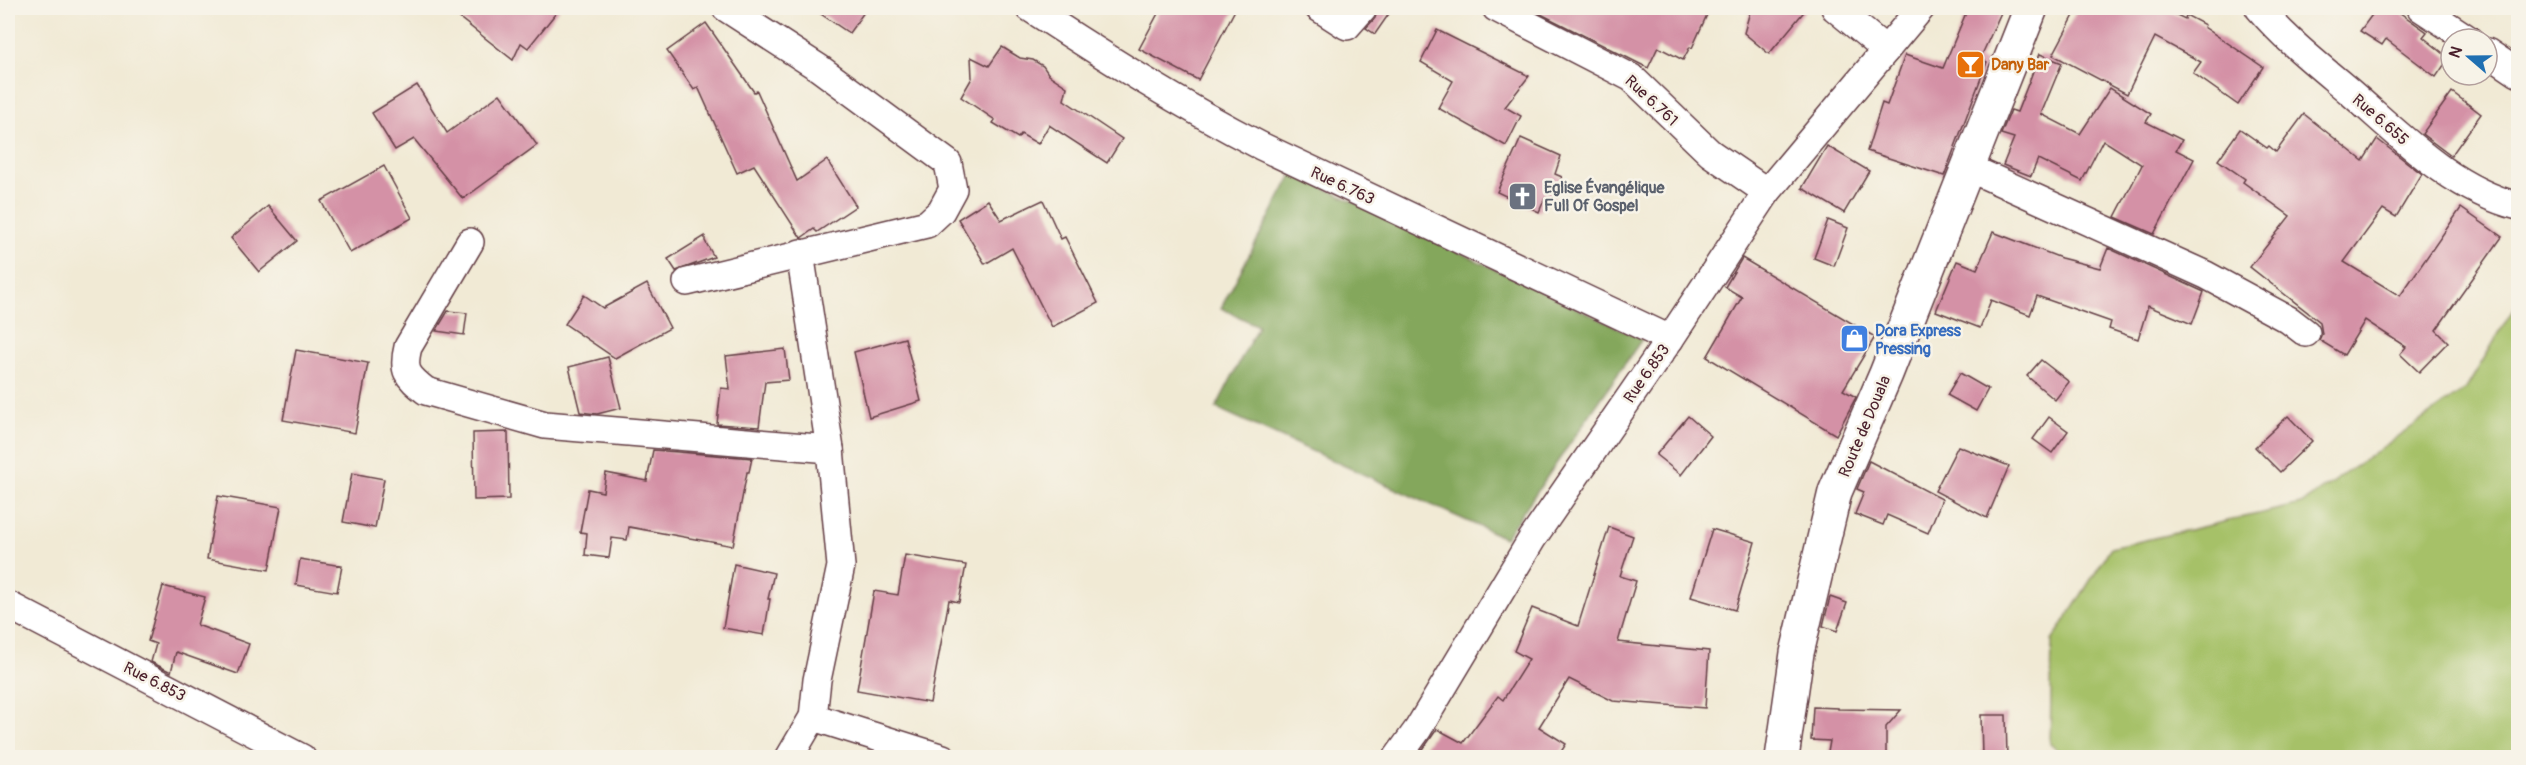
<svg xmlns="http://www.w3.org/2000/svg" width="2526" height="765" viewBox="0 0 2526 765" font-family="Pangolin,sans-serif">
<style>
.green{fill:#a6c168;stroke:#78704a;stroke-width:1.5}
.forest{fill:#84a75c;stroke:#676344;stroke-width:1.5}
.building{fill:#d491a6}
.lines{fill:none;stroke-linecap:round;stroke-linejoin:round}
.street-casing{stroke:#633d44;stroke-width:30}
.highway-casing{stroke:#633d44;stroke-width:36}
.street{stroke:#fff;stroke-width:27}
.highway{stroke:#fff;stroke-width:33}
.labels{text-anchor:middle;stroke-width:5;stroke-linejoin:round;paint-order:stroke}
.food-label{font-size:16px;font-weight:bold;fill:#c56008;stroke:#f7f3e8;text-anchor:start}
.street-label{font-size:16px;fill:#4a1f2b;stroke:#f7f3e8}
.worship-label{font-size:16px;font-weight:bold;fill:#5b616d;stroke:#f7f3e8;text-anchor:start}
.shop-label{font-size:16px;font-weight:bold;fill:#366cbe;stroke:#f7f3e8;text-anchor:start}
</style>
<rect width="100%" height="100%" fill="#f7f3e8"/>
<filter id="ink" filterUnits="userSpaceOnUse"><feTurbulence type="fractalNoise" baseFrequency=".0167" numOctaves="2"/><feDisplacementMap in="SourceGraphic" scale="12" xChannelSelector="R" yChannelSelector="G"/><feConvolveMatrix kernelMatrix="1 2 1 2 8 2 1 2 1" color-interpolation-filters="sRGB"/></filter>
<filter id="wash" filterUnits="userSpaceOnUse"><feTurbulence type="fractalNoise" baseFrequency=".008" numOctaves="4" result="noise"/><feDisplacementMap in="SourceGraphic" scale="24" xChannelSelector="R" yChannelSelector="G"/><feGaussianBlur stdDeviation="1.35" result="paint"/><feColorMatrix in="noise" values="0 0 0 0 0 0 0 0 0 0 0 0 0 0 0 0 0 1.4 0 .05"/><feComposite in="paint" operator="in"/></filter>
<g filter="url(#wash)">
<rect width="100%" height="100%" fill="#f1ead5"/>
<!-- green -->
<polygon class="green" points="2518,301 2518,757 2067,758 2050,744 2052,641 2111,548 2301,504 2466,389"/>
<!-- forest -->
<polygon class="forest" points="1293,173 1642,339 1505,538 1216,408 1258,326 1221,308"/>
<g id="blocks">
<!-- building -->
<g class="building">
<polygon points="447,8 560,8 528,48 521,43 513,60"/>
<polygon points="812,8 867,8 849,33"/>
<polygon points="1161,8 1236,8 1198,80 1139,49"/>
<polygon points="1378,8 1393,8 1375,34 1366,28 1375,18"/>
<polygon points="1529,8 1710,8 1692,48 1690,47 1683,60 1658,47 1648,68"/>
<polygon points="1751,8 1807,8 1769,54 1744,33"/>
<polygon points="1968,8 2003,8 1980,59 1987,62 1944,176 1867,151 1882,103 1887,105 1905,55 1943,68"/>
<polygon points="2078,8 2162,8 2185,19 2186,15 2205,25 2204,27 2263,67 2238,105 2193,73 2201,62 2155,37 2127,94 2053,55"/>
<polygon points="2377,8 2393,8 2427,32 2423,37 2449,58 2436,77 2386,39 2382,45 2360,31"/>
<polygon points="706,23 754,92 757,91 797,181 827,160 856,206 817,232 814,229 801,238 754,165 737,173 698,87 694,90 667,51"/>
<polygon points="1437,30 1529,76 1505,107 1521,116 1506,146 1438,108 1453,81 1421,62"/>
<polygon points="1002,47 1020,58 1033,60 1043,66 1049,75 1067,87 1064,100 1122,139 1107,163 1049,125 1038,144 1021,134 1018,138 993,123 995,120 961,97 972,78 971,57 989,66"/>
<polygon points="2040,54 2062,63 2041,114 2080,134 2110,88 2151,114 2146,122 2182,140 2176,150 2194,159 2154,234 2115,217 2142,165 2103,140 2082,181 2038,159 2031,176 2003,165 2014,138 2001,134 2011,110 2017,112"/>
<polygon points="417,85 447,133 500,94 537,145 463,199 414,139 395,150 372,113"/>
<polygon points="2452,92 2481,114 2451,156 2422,134"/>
<polygon points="2304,114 2363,161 2377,139 2422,174 2396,217 2383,209 2344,262 2400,296 2461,208 2502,237 2436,330 2448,342 2419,372 2400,354 2406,347 2365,320 2344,355 2319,340 2322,334 2320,322 2250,267 2290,216 2243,182 2245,179 2218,160 2240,129 2267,148 2269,146 2276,152"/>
<polygon points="1521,138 1561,156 1555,174 1562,177 1553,201 1545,198 1539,212 1497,192"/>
<polygon points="1827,146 1869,171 1844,213 1802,188"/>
<polygon points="384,166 412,218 350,253 321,201"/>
<polygon points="988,200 1001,220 1043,200 1061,239 1065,237 1098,303 1052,327 1012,248 985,264 958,219"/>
<polygon points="268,206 297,241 259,272 231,238"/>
<polygon points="1828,220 1848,228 1834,266 1814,258"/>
<polygon points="1993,232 2061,258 2100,268 2108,248 2204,292 2192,324 2148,306 2138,339 2109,329 2111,322 2037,296 2030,315 1991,300 1980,328 1936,311 1957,261 1977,269"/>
<polygon points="705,236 705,241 714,257 676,271 668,259"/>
<polygon points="1742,258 1875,337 1843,390 1856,397 1836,435 1707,357 1742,297 1725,287"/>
<polygon points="647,284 670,328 615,358 565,324 584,295 603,308"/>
<polygon points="448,311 467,313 464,335 436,331"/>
<polygon points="905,338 921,401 869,417 854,352"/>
<polygon points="785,349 789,380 765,382 759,427 717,424 721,388 730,389 726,356"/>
<polygon points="296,350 368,363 355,433 283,420"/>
<polygon points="608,357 621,408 597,414 580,412 569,367"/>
<polygon points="2041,360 2069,382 2055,400 2027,376"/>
<polygon points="1960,373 1988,389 1976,411 1947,395"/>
<polygon points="1688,416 1711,436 1681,475 1656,455"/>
<polygon points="2288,416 2312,441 2280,472 2255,447"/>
<polygon points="2049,417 2068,431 2052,453 2033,439"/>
<polygon points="508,432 509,499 474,500 473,433"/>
<polygon points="1958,446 2009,466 1987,518 1935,491"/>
<polygon points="653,450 752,458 749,472 747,472 733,546 629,527 627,540 612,538 609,558 585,555 587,533 580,532 588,489 603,492 606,473 647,481"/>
<polygon points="1869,461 1942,499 1928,533 1887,515 1883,525 1855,514 1864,492 1857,489"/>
<polygon points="352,473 384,479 375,528 343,522"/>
<polygon points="218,496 281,507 269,570 207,559"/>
<polygon points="1609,527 1633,536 1620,576 1636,581 1618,642 1709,651 1705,708 1613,701 1569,679 1539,727 1566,744 1557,758 1417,758 1437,729 1463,743 1498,696 1503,700 1529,659 1514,651 1532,608 1578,626"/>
<polygon points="1712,529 1755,542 1735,610 1691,597"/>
<polygon points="905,555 966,565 959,602 949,600 930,703 857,690 874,591 898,595"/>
<polygon points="300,559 342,566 337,592 296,585"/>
<polygon points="734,564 774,573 768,599 770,599 764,635 723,628"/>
<polygon points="163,586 205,597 197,625 249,644 238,674 176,652 171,672 151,662 156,644 148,641"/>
<polygon points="1830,597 1847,603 1837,631 1823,626"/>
<polygon points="1813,707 1838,708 1838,709 1901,710 1886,727 1886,758 1827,758 1830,741 1811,740"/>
<polygon points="1981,715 2006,715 2007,758 1982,758"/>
</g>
</g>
</g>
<g filter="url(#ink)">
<use href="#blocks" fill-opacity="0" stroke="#633d44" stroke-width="1.5"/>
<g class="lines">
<defs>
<g id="street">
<path d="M1030,8c75,49 151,97 231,138l409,193"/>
<polyline points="1319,8 1347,26 1363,8"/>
<polyline points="1496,8 1632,78 1710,153 1767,192"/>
<polyline points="1835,8 1886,50"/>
<path d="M2259,8c27,32 59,57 91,84 51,44 101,97 168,114"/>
<polyline points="2421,8 2468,39"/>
<polyline points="2487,52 2518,73"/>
<polyline points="1967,167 2206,275 2289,320 2306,333"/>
<path d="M470,242l-62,105c-6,24 -1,29 18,44l119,34 285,24"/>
<polyline points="687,282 927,224 941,211 953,189 948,163 819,68 726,8"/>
<polyline points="8,605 302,758"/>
<polyline points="813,717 943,758"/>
<polyline points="789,758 813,717 817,680 841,566 830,449 800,253"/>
<polyline points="1397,758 1418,729 1532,539 1670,339 1767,192 1921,8"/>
</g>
<polyline id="highway" points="1782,758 1797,653 1835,492 1886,374 2031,8"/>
</defs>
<!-- street casing -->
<use href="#street" class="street-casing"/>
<!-- highway casing -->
<use href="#highway" class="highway-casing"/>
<!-- street -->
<use href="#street" class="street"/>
<!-- highway -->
<use href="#highway" class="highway"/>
</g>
</g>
<!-- icons -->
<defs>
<symbol id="bar-square" viewBox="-11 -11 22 22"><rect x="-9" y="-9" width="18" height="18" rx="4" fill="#e8710a" stroke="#f7f3e8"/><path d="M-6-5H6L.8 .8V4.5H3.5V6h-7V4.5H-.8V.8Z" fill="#fff"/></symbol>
<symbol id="church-square" viewBox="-11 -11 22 22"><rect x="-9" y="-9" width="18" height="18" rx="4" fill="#6b7280" stroke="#f7f3e8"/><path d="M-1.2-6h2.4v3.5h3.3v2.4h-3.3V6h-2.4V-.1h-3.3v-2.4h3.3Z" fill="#fff"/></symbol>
<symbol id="shop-square" viewBox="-11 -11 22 22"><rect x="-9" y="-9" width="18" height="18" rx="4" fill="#3f7fe0" stroke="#f7f3e8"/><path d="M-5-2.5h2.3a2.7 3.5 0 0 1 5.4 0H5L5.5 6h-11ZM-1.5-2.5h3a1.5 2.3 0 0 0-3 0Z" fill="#fff"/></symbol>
</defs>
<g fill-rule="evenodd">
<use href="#bar-square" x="1954" y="48" width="33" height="33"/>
<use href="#church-square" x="1506" y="180" width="33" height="33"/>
<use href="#shop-square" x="1838" y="322" width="33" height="33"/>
</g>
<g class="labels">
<!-- food labels -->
<g class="food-label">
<text x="1991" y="70">Dany Bar</text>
</g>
<!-- street labels -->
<g class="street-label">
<text transform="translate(1652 100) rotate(43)" y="6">Rue 6.761</text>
<text transform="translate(2381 119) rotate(41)" y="6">Rue 6.655</text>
<text transform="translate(1343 185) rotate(25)" y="6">Rue 6.763</text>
<text transform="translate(1646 373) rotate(-55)" y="6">Rue 6.853</text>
<text transform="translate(1864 426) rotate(-67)" y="6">Route de Douala</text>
<text transform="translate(155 681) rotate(27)" y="6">Rue 6.853</text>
</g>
<!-- worship labels -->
<g class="worship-label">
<text x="1544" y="193">Eglise Évangélique<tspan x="1544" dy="18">Full Of Gospel</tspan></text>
</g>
<!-- shop labels -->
<g class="shop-label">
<text x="1875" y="336">Dora Express<tspan x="1875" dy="18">Pressing</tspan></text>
</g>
</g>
<!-- margin -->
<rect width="2526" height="765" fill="none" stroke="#f7f3e8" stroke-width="30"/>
<!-- north arrow -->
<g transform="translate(2469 57) rotate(290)"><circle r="28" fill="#f7f3e8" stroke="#b29e9c" stroke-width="1.5"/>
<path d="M0-4.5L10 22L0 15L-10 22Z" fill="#1f6fb2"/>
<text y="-9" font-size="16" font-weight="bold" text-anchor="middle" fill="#4a1f2b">N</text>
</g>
</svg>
